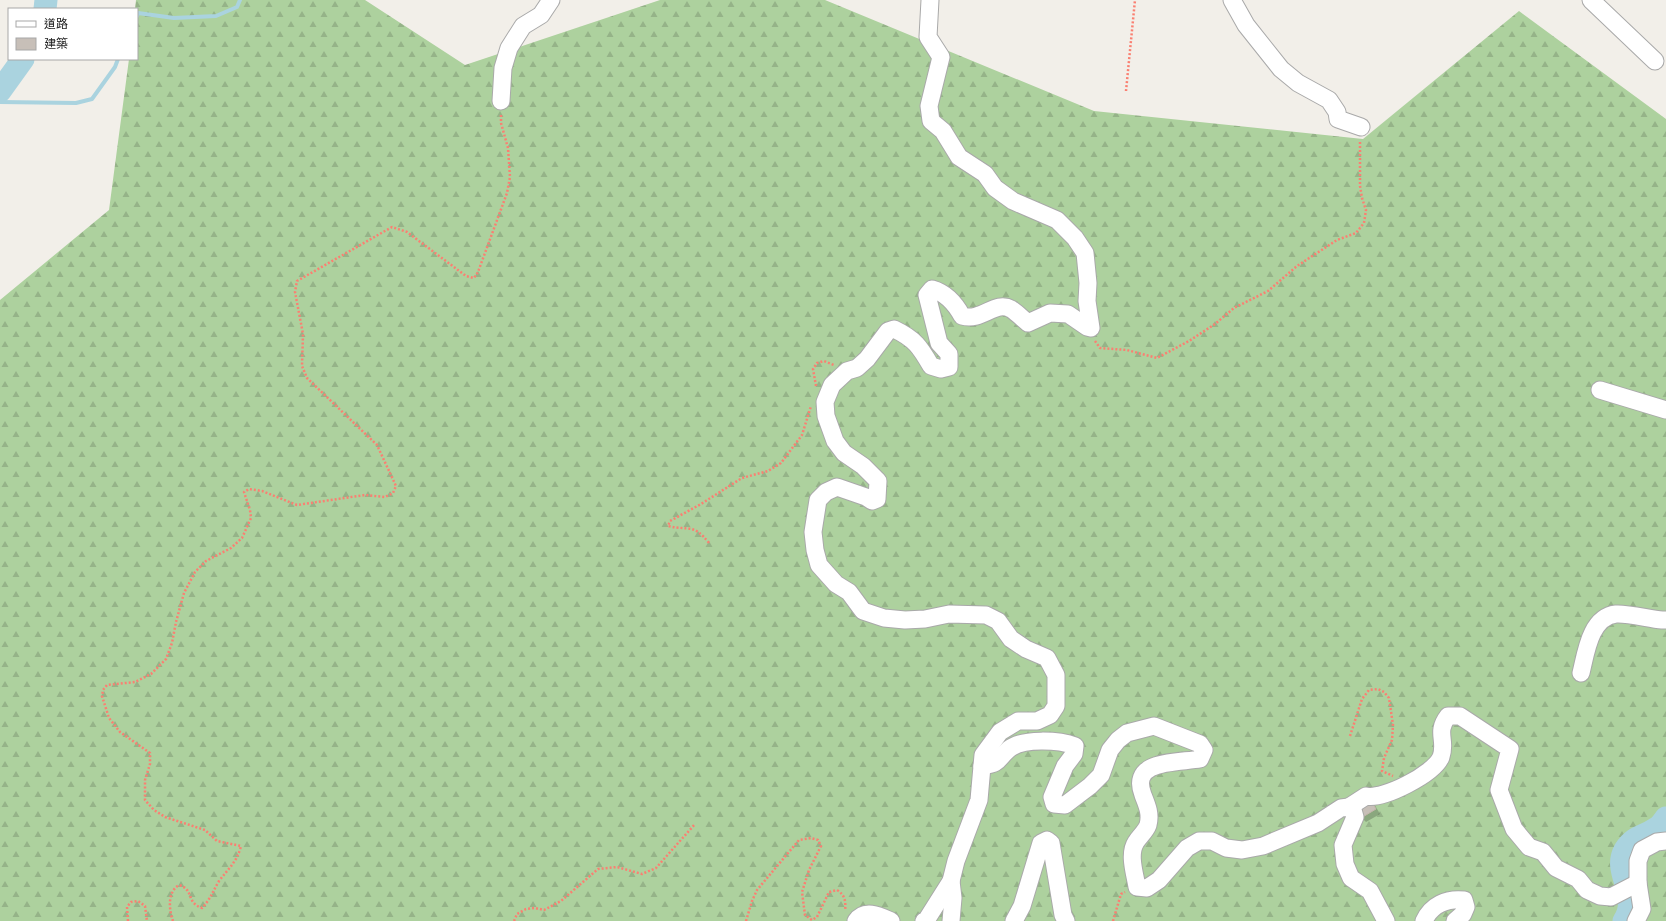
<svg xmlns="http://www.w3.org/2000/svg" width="1666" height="921" viewBox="0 0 1666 921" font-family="Jost,'Noto Sans TC',sans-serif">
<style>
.forest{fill:url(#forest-firs)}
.shadow{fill:#0003}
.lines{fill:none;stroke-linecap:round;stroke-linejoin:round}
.stream{stroke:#aad3df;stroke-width:4}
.river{stroke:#aad3df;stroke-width:23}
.building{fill:#c7bfb8;stroke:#c4b6ab}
.minor-casing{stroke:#a9a9a9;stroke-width:19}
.path{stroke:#fa8072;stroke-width:2.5;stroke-dasharray:2 2;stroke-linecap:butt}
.minor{stroke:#fff;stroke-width:17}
</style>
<defs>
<pattern id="forest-firs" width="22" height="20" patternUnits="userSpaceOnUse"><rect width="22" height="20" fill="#add19e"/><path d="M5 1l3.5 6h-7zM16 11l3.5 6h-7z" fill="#95b388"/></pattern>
</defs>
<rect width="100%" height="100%" fill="#f2efe9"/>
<!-- forest -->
<polygon class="forest" points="136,0 365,0 465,65 660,0 825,0 1094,111 1363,139 1519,11 1666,119 1666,921 0,921 0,300 109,210 129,59 137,59 137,9 135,9"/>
<!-- shadow -->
<polygon class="shadow" points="1373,802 1380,814 1366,822 1362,818"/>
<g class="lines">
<!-- stream -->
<g class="stream">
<polyline points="137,16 138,13 174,18 216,16 237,7 240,0"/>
<polyline points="0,102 76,103 92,99 115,67 118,59"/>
</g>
<!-- river -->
<g class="river">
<polyline points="45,9 46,0"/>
<polyline points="0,91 23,59"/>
<path d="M1624,921c17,-26 -12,-49 1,-71 9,-14 18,-13 30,-21 5,-2 8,-7 11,-11"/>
</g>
</g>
<!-- building -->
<polygon class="building" points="1369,797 1376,809 1361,818 1354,806"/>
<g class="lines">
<defs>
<g id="minor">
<polyline points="1232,0 1246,25 1281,69 1298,83 1329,100 1337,112 1338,119 1361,127"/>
<polyline points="1591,0 1655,61"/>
<polyline points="501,101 503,68 509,48 523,26 541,15 551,0"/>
<polyline points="1600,390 1666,410"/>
<path d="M1581,673c5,-20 9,-56 35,-59 11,-1 34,5 46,6h4"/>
<path d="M982,766c20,-3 14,-6 27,-17 14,-11 50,-9 66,-3l-1,8 -9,12 -13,31 2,7 11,1 25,-19 11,-11 9,-25 8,-10 9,-7 27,-7 46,18 4,6 -4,9c-22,4 -71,0 -57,36 4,10 8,19 5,30 -2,6 -9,12 -12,17 -8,12 -1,32 1,45l10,1 12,-8 28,-32 12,-7h13l14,7 16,2 21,-4 55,-23 23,-15 8,-1 4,3 2,7 -12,28 2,19 6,14 19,13 16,30"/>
<path d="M1349,807l17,-11c17,4 68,-22 75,-39 6,-17 -6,-24 7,-41h12l50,33 -11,41 15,39 15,18 14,5 13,16 22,11 9,11 13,6 11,1 27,-14"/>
<path d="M856,921c9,-13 24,-5 35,0"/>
<path d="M924,921l3,-2 24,-38 5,-20 23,-61 4,-45 17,-23 18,-11h19l13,-6 6,-9v-31l-9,-17 -21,-9 -15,-10 -13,-18 -12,-6 -37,-1 -24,5 -20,1 -21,-2 -21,-7 -14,-19 -13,-8 -17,-19 -4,-15 -2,-18 5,-32 8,-8 11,-5 29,10 6,4 5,-2 1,-18 -15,-15 -19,-13 -9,-12 -9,-25 -1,-14 7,-17 15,-14 10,-3 10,-9 21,-28 6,-2c21,10 26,18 37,37l10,3 8,-2v-13l-10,-11 -12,-48 5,-6c14,4 23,14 30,27 20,6 33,-16 49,-7 6,4 12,10 17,14l22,-10 18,1 19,13 4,1 -4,-27 1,-18 -3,-30 -10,-15 -18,-18 -44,-19 -18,-13 -10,-14 -26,-17 -16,-26 -12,-10 -2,-15 12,-49 -13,-20 2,-37"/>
<polyline points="951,921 953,898 951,881"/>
<polyline points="1014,921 1022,906 1041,843 1047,840 1051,843 1063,915 1066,921"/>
<path d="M1424,921c7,-16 23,-23 40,-21l2,7 -3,7 -8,7"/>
<polyline points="1636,921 1642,909 1638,883 1638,861 1642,850 1657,842 1666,841"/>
</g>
</defs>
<!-- minor casing -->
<use href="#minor" class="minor-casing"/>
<!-- path -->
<g class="path">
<polyline points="1126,91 1135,0"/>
<polyline points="1095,341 1100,348 1127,350 1157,358 1189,341 1215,324 1234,308 1268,291 1297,266 1337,240 1356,233 1364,223 1366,210 1362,198 1360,186 1360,141"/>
<polyline points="816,386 813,369 817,363 824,361 834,365"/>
<path d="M709,543c-16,-20 -19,-12 -41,-17l2,-5 31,-17 41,-26 26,-7 13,-8 21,-28 9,-29"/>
<polyline points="1350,736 1362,699 1369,690 1378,689 1384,692 1389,698 1393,725 1392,740 1384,758 1382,771 1393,776"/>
<polyline points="128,921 127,907 131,902 138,901 145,906 147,921"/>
<path d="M173,921c-4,-11 -6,-29 6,-36 16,5 6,17 23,23 8,-8 11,-17 17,-27 9,-12 18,-19 22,-35l-24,-5 -12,-11 -40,-13 -11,-7 -9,-10v-20l5,-16v-11l-30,-21 -11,-14 -7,-22 1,-6 4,-5 28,-3 16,-8 15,-15 6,-16 4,-21 8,-29 11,-21 11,-11 25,-13 11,-10 9,-20 -1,-8 -6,-18 5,-3 13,2 35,14 68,-10 20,2 8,-4 3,-7 -19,-41 -70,-67 -5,-12 1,-32 -8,-42 2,-11 95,-54 15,5 59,44 8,2 4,-6 29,-79 3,-16 -2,-29 -7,-25v-9"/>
<polyline points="514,921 517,914 526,909 535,908 544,910 561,901 598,869 617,867 642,874 656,868 695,824"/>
<path d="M746,921l6,-20 5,-11 42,-50 12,-2 7,2 3,6 -12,24 -7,22 3,23 7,5 5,-3 12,-25 8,-2c8,5 9,11 8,21"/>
<polyline points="1113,921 1121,894 1125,892"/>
</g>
<!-- minor -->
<use href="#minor" class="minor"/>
</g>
<!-- legend -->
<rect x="8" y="8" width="130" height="52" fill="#ffffff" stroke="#a7a7a7"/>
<rect x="16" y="21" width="20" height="6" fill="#ffffff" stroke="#a7a7a7"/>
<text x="44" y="28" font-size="12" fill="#222222">道路</text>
<rect x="16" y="38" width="20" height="12" fill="#c7bfb8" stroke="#a7a7a7"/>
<text x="44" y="48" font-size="12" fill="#222222">建築</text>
</svg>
